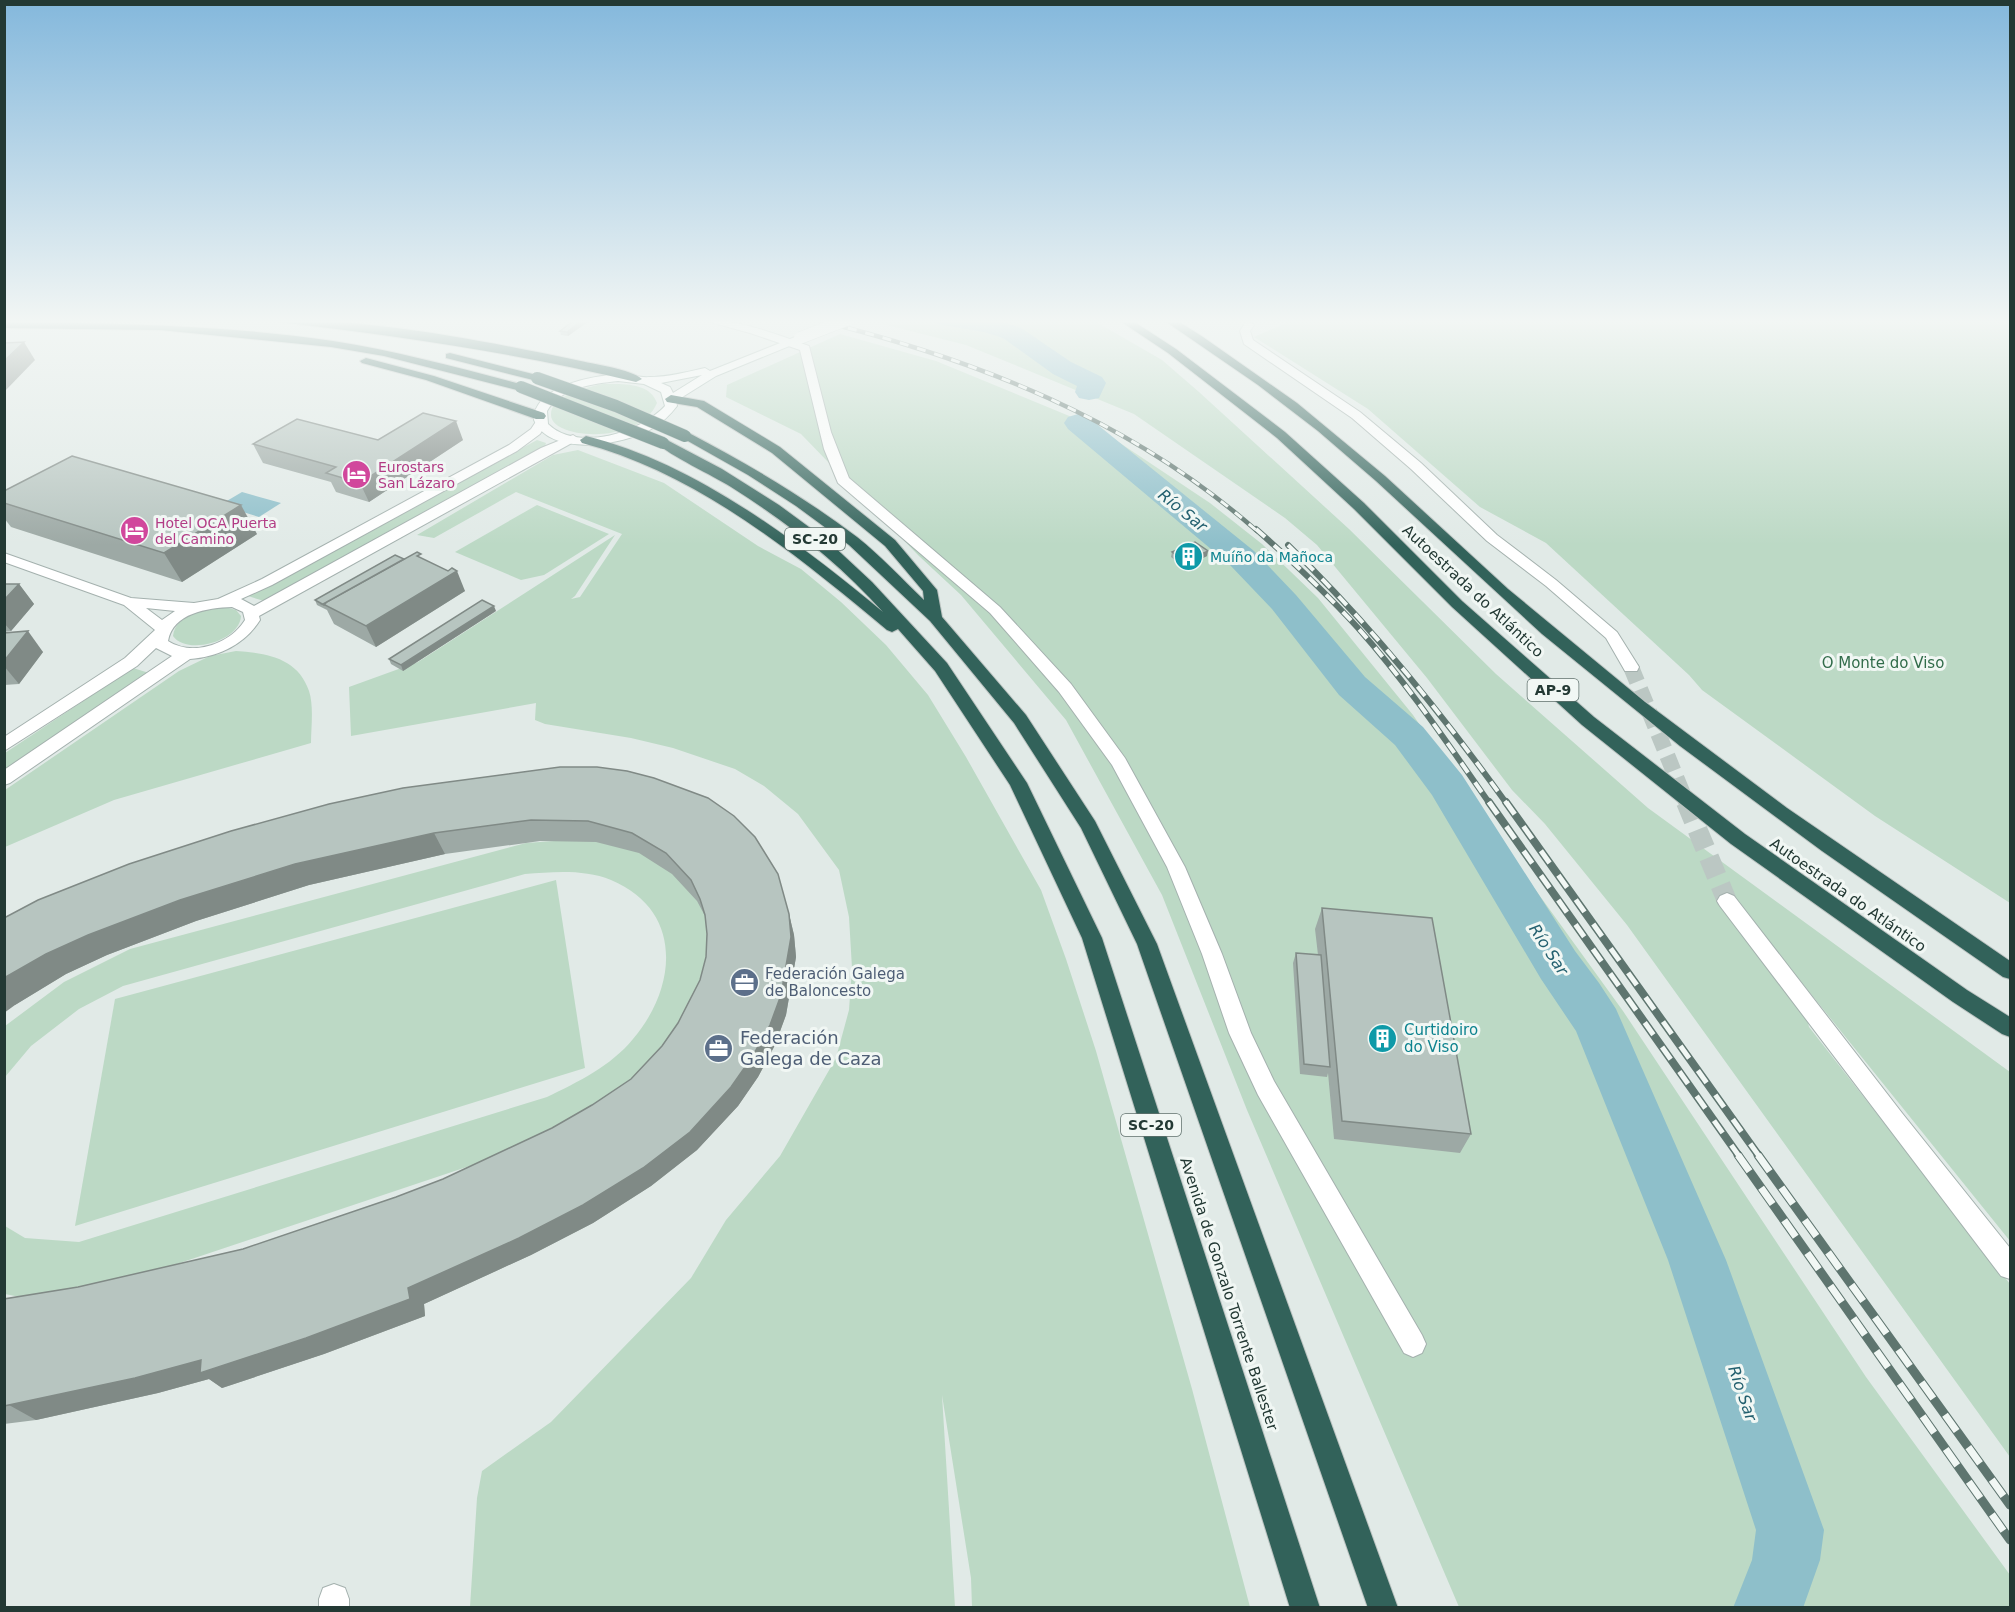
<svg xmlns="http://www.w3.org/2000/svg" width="2015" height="1612" viewBox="0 0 2015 1612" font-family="'DejaVu Sans',sans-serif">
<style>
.green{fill:#bcd9c5}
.water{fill:#8ebfca}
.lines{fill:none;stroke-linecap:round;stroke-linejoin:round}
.river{fill:#8ebfca;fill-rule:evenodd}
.street-tunnel-far1{stroke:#bbc7c3;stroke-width:16;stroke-dasharray:16 8;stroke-linecap:butt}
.street-tunnel{stroke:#bbc7c3;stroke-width:20;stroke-dasharray:20 10;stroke-linecap:butt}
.street-casing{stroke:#a4b1ae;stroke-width:2}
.secondary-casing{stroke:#a1b5ae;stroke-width:2}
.highway-casing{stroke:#bdc4c2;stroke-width:2}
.street{fill:#fff;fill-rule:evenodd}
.secondary{fill:#fff;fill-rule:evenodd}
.highway{fill:#32625a;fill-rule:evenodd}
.rail-far3-casing{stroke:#5e756f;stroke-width:4.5}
.rail-far2-casing{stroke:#5e756f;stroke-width:6}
.rail-far1-casing{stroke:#5e756f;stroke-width:8}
.rail-casing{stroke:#5e756f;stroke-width:9}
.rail-far3{stroke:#f1f7f4;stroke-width:3;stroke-dasharray:9;stroke-linecap:butt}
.rail-far2{stroke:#f1f7f4;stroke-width:4;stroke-dasharray:12;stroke-linecap:butt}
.rail-far1{stroke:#f1f7f4;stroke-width:5;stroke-dasharray:15;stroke-linecap:butt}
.rail{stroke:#f1f7f4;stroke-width:7;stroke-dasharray:20;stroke-linecap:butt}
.secondary-bridge-casing{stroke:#a1b5ae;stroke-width:13;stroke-linecap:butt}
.highway-bridge-casing{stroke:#bdc4c2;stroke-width:13;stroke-linecap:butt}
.secondary-bridge{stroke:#fff;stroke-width:12}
.highway-bridge{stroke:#32625a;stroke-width:12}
.wall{fill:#9da9a5}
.shaded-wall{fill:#808a86}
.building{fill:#b7c5c0;stroke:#808a86;stroke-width:1.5}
.labels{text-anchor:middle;stroke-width:6;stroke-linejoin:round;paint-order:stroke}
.far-hotel-label{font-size:14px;fill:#b23c85;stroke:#f1f7f4;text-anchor:start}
.shield{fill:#f1f7f4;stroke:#61726e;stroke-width:1.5}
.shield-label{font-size:14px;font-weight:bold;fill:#233934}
.far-culture-label{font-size:14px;fill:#0d838f;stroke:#f1f7f4;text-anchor:start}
.street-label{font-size:15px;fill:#233934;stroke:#f1f7f4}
.park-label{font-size:15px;fill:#316c4a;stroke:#f1f7f4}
.service-label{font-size:15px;fill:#4e5e75;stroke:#f1f7f4;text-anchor:start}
.culture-label{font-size:15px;fill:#0d838f;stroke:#f1f7f4;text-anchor:start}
.water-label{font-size:16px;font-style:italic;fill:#23606f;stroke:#f1f7f4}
.near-service-label{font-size:18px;fill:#4e5e75;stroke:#f1f7f4;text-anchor:start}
</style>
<rect width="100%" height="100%" fill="#e1eae7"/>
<!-- green -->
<g class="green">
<polygon points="1091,319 1162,360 1199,392 1349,529 1496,674 1648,808 2010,1072 2010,1241 1798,978 1809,1027 2010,1284 2010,1457 1627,925 1545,824 1512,790 1427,678 1317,545 1285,518 1134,414 966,345 867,320"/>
<polygon points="1295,319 2010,319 2010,903 1875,816 1702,690 1689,675 1546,543 1480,507 1368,409 1254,337"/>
<polygon points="840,334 936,361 1096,427 1210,503 1262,544 1318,598 1413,715 1495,834 1623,1011 1866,1377 2010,1575 2010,1607 1459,1607 1247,1110 1162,895 1066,720 961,595 919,556 801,434 726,397 727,385"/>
<path d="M603,384c19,0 47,-2 54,19 -13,31 -67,38 -95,25 -5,-2 -11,-7 -11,-13 -1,-20 38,-28 52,-31z"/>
<polygon points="537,440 546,443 545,446 264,601 248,596"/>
<polygon points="578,450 664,483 758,546 801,569 841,602 886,645 928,695 966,757 1041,890 1066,959 1096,1051 1192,1389 1250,1607 972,1607 971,1578 942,1395 955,1607 470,1607 477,1498 482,1471 551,1422 691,1278 726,1220 780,1156 836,1058 849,1010 852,968 849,917 839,870 798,814 764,786 735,769 673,748 631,738 545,724 535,720 536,703 351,736 349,687 418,662 615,535 575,596 571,599 580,597 622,534 516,492 434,538 417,535 553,455"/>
<polygon points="537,505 609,534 544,575 521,580 455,552"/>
<path d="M225,607l11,3 5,6c-1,25 -54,40 -68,20 2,-22 34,-27 52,-29z"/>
<path d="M236,651c31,2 62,7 73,40 5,15 2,37 2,52l-197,57 -109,47v-57l174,-119 31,-15z"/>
<polygon points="133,668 149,673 5,771 5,753"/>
<path d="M582,839l51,9 41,21 29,32 13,41 -28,97 -99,87 -487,163 -77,9 -20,-4v-68l20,12 54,4 468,-145c31,-15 64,-31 86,-58 45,-53 50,-129 -22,-159 -27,-11 -58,-8 -86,-6l-402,112 -44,23 -48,37 -26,31v-51l59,-44 66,-33 396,-106z"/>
<polygon points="556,880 585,1068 75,1226 115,999"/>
</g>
<!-- water -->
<polygon class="water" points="242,492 281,503 259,517 220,505"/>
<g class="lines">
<!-- river -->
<g class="river">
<polygon points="934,319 995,319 1021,328 1071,362 1102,377 1106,383 1099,398 1089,400 1079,398 1075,392 1077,386 1053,374 1003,338 984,332 937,324"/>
<polygon points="1078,414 1088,417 1254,551 1296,595 1365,677 1423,727 1462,775 1575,951 1599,983 1616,1009 1726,1260 1824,1530 1820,1560 1803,1608 1733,1608 1752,1560 1756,1530 1668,1260 1576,1031 1541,979 1432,795 1395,745 1339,695 1272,609 1230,565 1068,429 1064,423 1068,417"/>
</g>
<!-- street-tunnel-far1 -->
<polyline class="street-tunnel-far1" points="1631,667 1687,804"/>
<!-- street-tunnel -->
<polyline class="street-tunnel" points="1686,802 1727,901"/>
<defs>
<g id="street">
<path d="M699,319c38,0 74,14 110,27l22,86 18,46 151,129 71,77 54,74 60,109 37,87 29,79 23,48 148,254 4,9 -4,9 -9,4 -9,-4 -146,-258 -29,-62 -27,-79 -35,-87 -55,-102 -53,-73 -69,-79 -152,-130 -14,-34 -24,-99 -50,-17z"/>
<polygon points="1249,322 1254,325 1250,331 1253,340 1360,412 1421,463 1497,535 1556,580 1617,632 1639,667 1637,671 1625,671 1606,638 1546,586 1487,541 1411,469 1352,418 1244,344 1240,331 1245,323"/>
<path d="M541,419l6,4 -7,11 -23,17 -245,134 -31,14 13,7 287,-158 32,-13 6,4 -320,177 1,4c-15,24 -41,37 -70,39l-180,124 -6,2v-15l168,-114 -16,-8 -19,18 -133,85v-14l121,-79 30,-28 -31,-25 -120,-43v-9l127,45 63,5 24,-4 44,-20 247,-134 22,-16 6,-9zM232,607l11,5 2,8c-15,24 -52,37 -77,21 5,-28 39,-33 64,-34zM146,608l29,3 -13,9z"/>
<polygon points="1727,893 1734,896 1902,1113 2010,1248 2010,1279 2001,1276 1720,906 1717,901 1720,896"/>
<polygon points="334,1584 345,1588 349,1599 349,1608 319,1608 319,1599 323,1588"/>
</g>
<path id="secondary" d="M800,335l6,3 -2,2 -88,36 -40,25 1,5c-7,9 -14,16 -24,22 -28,17 -103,30 -119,-8 -1,-33 59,-45 83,-45 11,-1 22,3 33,2 19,0 37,-5 55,-9l5,3zM702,375l-29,18 -3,-6 -9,-4zM618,381l26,3 17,8 4,14c-24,26 -87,47 -117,18l-1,-13c14,-24 46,-27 71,-30z"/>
<g id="highway">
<path d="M273,319c97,0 208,21 303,41 17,4 55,9 66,19l-6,3c-118,-29 -237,-46 -358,-60z"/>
<polygon points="1117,319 1130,319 1176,349 1285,432 1364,503 1462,601 1594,717 1745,834 1967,990 2010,1017 2010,1037 2002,1034 1953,1002 1731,844 1582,725 1452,607 1354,509 1277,438 1168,353"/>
<polygon points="1162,319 1175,319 1203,337 1297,403 1385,476 1508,589 1645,702 1787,808 2010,961 2010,979 2003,977 1822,851 1680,746 1542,634 1376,481 1318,431 1258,385"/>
<path d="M4,322c110,1 220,3 329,19 65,10 129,28 192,44l2,2 -6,4 -137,-35 -53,-9 -171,-17 -156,-2z"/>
<polygon points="450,353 541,376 543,378 537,381 446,358 446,354"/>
<polygon points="366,358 434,376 544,413 546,416 544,419 536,419 426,380 362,363 360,361"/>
<path d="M671,395l33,6 76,46 115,93 42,50 5,27 84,98 69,106 62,123 241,664h-30l-231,-664 -56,-116 -67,-105 -84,-102 -81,-76 -53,-39 -48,-31 -69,-39 2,-3h8c59,31 115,64 168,104 24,19 45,42 67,63l-1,-9 -38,-45 -113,-93 -75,-46 -30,-5 -2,-3z"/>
<path d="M586,436c109,27 211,105 297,176 -45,-50 -95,-89 -152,-125 -17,-11 -63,-32 -74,-44l6,-4 4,1 55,29 57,36 49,36 44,41 75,81 80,120 75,155 218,670h-30l-208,-670 -72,-153 -75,-114 -37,-42 -6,3 -5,-2c-90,-75 -190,-157 -305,-187l-2,-3z"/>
</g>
</defs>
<!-- street casing -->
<use href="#street" class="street-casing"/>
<!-- secondary casing -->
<use href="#secondary" class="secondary-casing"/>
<!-- highway casing -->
<use href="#highway" class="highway-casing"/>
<!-- street -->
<use href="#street" class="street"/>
<!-- secondary -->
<use href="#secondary" class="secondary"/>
<!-- highway -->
<use href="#highway" class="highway"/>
<defs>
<path id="rail-far3" d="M813,319c162,40 317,100 444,212"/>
<g id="rail-far2">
<path d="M1256,529c36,32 70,64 102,99 49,55 90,116 132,176"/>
<path d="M1288,545c82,79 152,166 219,259"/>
</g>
<g id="rail-far1">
<polyline points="1489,802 1739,1156"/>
<polyline points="1506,802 1759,1156"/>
</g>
<g id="rail">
<polyline points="1738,1155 2010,1540"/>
<polyline points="1758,1155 2010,1505"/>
</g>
</defs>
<!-- rail-far3 casing -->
<use href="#rail-far3" class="rail-far3-casing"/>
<!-- rail-far2 casing -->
<use href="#rail-far2" class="rail-far2-casing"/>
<!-- rail-far1 casing -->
<use href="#rail-far1" class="rail-far1-casing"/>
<!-- rail casing -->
<use href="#rail" class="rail-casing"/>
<!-- rail-far3 -->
<use href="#rail-far3" class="rail-far3"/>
<!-- rail-far2 -->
<use href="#rail-far2" class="rail-far2"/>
<!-- rail-far1 -->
<use href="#rail-far1" class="rail-far1"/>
<!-- rail -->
<use href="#rail" class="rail"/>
<defs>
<polyline id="secondary-bridge" points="800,338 849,319"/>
<g id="highway-bridge">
<polyline points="537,378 616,406 685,436"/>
<polyline points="521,387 663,443"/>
</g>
</defs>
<!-- secondary-bridge casing -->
<use href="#secondary-bridge" class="secondary-bridge-casing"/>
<!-- highway-bridge casing -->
<use href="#highway-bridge" class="highway-bridge-casing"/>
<!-- secondary-bridge -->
<use href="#secondary-bridge" class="secondary-bridge"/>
<!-- highway-bridge -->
<use href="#highway-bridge" class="highway-bridge"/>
</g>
<!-- wall -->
<g class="wall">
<polygon points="589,321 568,336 561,335 560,331"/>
<polygon points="378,440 463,440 369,502 336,492 331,482 263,463 253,444"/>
<polygon points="4,491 257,534 182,582 11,527 4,518"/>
<polygon points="1172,552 1207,556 1184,567 1171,557"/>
<polygon points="423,559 465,591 376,647 334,624 327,610 317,605 315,600"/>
<polygon points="4,584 19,584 34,604 11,631 4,632"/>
<polygon points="496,611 403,671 391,664 389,659"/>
<polygon points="4,633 43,652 19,684 4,685"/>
<polygon points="560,767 789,914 794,935 796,957 786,1015 775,1045 758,1077 738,1106 697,1150 651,1186 593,1223 531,1255 424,1304 425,1316 324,1354 222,1388 209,1379 158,1393 36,1420 4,1424 4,1299 78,1287 243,1249 396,1197 443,1179 552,1128 592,1105 631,1079 662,1046 678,1023 700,980 706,957 707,934 705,916 697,901 672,874 639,853 596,842 540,841 445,854 309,885 196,921 107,955 66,974 15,1005 4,918"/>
<polygon points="1322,908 1471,1134 1460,1153 1334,1139 1328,1073 1327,1077 1300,1074 1293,963 1296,953 1318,955 1315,929"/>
</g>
<!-- shaded-wall -->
<g class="shaded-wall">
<polygon points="584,319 589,319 589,321 568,336 567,332"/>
<polygon points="24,342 35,360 4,392 4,361"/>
<polygon points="456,421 463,440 369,502 360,483"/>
<polygon points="241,505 257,534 182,582 164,553"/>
<polygon points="1208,551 1207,556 1184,567 1185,562"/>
<polygon points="457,571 465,591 376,647 366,626"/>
<polygon points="19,584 34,604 11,631 4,623 4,600"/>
<polygon points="494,606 496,611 403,671 401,665"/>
<polygon points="28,631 43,652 19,684 4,666 4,661"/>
<polygon points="434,833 445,854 309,885 196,921 107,955 66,974 15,1005 4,1013 4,978 46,954 88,935 180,900 295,864"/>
<polygon points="789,914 794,935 796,957 786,1015 775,1045 758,1077 738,1106 697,1150 651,1186 593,1223 531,1255 424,1304 425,1316 324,1354 222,1388 209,1379 158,1393 36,1420 9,1405 201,1360 408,1288 519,1238"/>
</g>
<!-- building -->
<g class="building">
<polygon points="576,319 584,319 567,332 560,331"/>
<polygon points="24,342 4,361 4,343"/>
<polygon points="423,413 456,421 360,483 326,473 336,467 253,444 297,419 378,440"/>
<polygon points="72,456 241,505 164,553 4,503 4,491"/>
<polygon points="1195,542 1208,551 1185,562 1172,552"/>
<polygon points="417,552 421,554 417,556 448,571 452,568 457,571 366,626 323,604"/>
<polygon points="395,555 404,559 323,604 325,604 324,605 315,600"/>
<polygon points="4,584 19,584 4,600"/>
<polygon points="482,600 494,606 401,665 389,659"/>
<polygon points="28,631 4,661 4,633"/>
<polygon points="560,767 597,767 627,771 654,778 708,798 734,816 755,837 778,874 789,914 791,937 781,995 770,1025 752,1057 731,1087 690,1132 643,1168 583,1205 519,1238 408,1288 410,1299 306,1338 200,1373 201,1360 135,1378 4,1406 4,1299 78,1287 243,1249 396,1197 443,1179 552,1128 592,1105 631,1079 662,1046 678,1023 700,980 706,957 707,934 705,915 700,899 691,880 666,853 632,833 588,821 531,820 434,833 295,864 180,900 88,935 46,954 4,978 4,918 38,900 129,864 231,831 329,804 403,788"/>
<polygon points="1322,908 1432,918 1471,1134 1342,1121"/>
<polygon points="1296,953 1321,955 1330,1067 1304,1064"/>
</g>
<!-- sky -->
<linearGradient id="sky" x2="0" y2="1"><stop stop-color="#84b8dc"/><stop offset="0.59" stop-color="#f2f6f4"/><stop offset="1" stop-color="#f2f6f4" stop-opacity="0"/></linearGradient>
<rect width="2015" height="545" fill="url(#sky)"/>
<!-- icons -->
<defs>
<symbol id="hotel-disc" viewBox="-11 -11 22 22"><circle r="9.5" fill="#d1479c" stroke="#f1f7f4"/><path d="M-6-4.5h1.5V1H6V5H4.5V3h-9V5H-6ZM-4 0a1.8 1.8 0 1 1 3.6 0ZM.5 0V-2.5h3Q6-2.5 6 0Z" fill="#fff"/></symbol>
<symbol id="building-disc" viewBox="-11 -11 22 22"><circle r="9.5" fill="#0f9aa8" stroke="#f1f7f4"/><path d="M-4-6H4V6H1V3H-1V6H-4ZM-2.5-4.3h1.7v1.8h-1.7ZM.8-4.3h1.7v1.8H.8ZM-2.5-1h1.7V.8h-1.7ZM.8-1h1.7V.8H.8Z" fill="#fff"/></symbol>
<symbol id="office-disc" viewBox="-11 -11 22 22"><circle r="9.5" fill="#5c6f8a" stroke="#f1f7f4"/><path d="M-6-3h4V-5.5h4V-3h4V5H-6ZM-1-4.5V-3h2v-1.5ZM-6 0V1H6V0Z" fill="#fff"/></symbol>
</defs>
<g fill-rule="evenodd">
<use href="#hotel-disc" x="340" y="458" width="33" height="33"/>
<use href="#hotel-disc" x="118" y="514" width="33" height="33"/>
<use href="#building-disc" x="1172" y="540" width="33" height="33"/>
<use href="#office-disc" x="728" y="966" width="33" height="33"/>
<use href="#building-disc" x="1366" y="1022" width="33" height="33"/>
<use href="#office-disc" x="702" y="1032" width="33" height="33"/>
</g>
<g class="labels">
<!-- far-hotel labels -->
<g class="far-hotel-label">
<text x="378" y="472">Eurostars<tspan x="378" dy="16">San Lázaro</tspan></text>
<text x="155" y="528">Hotel OCA Puerta<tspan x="155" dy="16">del Camino</tspan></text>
</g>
<!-- shield labels -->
<g class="shield">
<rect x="785" y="528" width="60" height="22" rx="4.5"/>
<rect x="1527.5" y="679" width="51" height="22" rx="4.5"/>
<rect x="1121" y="1114" width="60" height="22" rx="4.5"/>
</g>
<g class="shield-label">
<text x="815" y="544">SC-20</text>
<text x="1553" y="695">AP-9</text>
<text x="1151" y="1130">SC-20</text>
</g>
<!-- far-culture labels -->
<g class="far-culture-label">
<text x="1210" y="562">Muíño da Mañoca</text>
</g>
<!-- street labels -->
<g class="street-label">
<text transform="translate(1473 591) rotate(43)" y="5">Autoestrada do Atlántico</text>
<text transform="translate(1848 895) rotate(35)" y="5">Autoestrada do Atlántico</text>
<text transform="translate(1229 1294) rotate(72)" y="5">Avenida de Gonzalo Torrente Ballester</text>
</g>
<!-- park labels -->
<g class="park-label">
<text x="1883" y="668">O Monte do Viso</text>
</g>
<!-- service labels -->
<g class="service-label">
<text x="765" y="979">Federación Galega<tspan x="765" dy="17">de Baloncesto</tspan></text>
</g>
<!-- culture labels -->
<g class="culture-label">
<text x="1404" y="1035">Curtidoiro<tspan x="1404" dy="17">do Viso</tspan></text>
</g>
<!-- water labels -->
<g class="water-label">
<text transform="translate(1183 510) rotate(39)" y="6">Río Sar</text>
<text transform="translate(1549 949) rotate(57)" y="6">Río Sar</text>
<text transform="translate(1743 1393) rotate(71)" y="6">Río Sar</text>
</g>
<!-- near-service labels -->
<g class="near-service-label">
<text x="740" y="1044">Federación<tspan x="740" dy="21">Galega de Caza</tspan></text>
</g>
</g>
<!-- border -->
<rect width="2015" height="1612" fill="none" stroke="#233934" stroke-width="12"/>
</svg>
